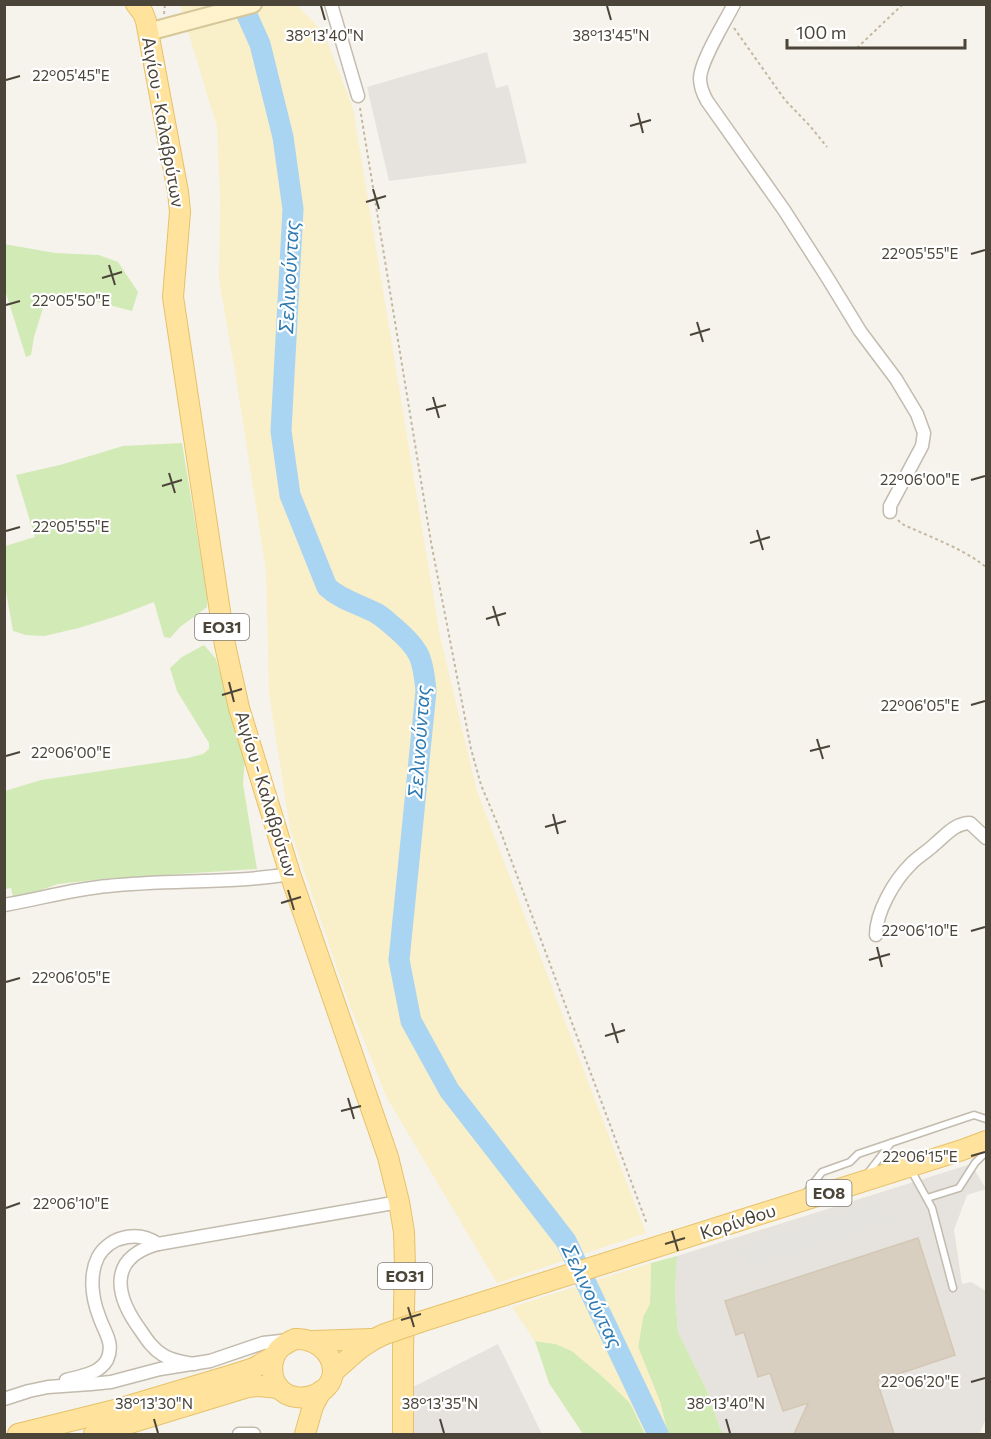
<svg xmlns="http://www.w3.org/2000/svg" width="991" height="1439" viewBox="0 0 991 1439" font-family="Commissioner,sans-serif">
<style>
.industrial{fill:#e6e2dd}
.green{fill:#d2eab5}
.sand{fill:#f9efc9}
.parking{fill:#e5e3e0}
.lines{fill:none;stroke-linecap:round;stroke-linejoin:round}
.river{stroke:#a9d4f2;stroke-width:21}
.building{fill:#d8cfc1;stroke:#d3c7b4;stroke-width:1.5}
.service-casing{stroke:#c2bbae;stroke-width:9}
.minor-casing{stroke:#c2bbae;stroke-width:15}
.secondary-casing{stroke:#d6c79b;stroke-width:20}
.primary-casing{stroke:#e6c16a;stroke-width:22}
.path{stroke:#c4b79f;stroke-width:2;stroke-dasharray:3 3;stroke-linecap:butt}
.service{stroke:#fff;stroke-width:6}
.minor{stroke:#fff;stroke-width:12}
.secondary{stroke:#fff3cd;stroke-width:16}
.primary{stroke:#ffe39c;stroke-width:20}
.primary-bridge-casing{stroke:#e6c16a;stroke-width:22;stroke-linecap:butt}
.primary-bridge{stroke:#ffe39c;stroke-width:20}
.ticks{fill:none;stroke:#4b4439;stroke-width:2}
.labels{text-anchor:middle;stroke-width:4.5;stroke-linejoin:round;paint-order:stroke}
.shield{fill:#fff;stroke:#817c74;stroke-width:1.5}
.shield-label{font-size:16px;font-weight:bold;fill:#4b4439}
.street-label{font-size:18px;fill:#4b4439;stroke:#fff}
.water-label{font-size:20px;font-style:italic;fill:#2e7ab2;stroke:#fff}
.ticks-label{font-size:15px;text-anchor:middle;fill:#4b4439;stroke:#fff;stroke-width:4.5;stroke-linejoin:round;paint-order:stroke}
</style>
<rect width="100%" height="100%" fill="#f6f3ec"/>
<!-- industrial -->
<g class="industrial">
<polygon points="487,52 496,88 508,85 527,163 389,181 367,87"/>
<polygon points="971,1164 986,1189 967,1195 954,1230 962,1284 971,1282 986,1291 986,1419 979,1434 724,1434 720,1428 708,1393 678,1332 675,1293 677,1256"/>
<polygon points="498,1344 542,1434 394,1434 403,1392"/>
</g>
<!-- green -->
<g class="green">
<polygon points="4,244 55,253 99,255 118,262 138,292 132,311 90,300 47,295 34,337 31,355 26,357 5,290"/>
<polygon points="182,443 207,595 207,607 180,627 170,638 164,637 154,602 120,615 79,628 44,636 26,635 13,631 5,586 5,546 35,537 16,475 60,465 123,446"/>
<polygon points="204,645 216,659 245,759 243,784 257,869 102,879 58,884 32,893 13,897 11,888 5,889 5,791 41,780 188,758 203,754 209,749 209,743 177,691 170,668 182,657"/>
<polygon points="677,1256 675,1293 678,1332 708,1393 720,1428 724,1434 668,1434 660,1402 638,1347 643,1317 650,1303 651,1263"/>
<polygon points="535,1341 556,1344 572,1351 603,1377 630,1403 645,1434 583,1434 549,1383"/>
</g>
<!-- sand -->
<g class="sand">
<polygon points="180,5 297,5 324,33 353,108 440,636 477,791 646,1233 497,1283 387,1098 349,1003 290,829 269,694 266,571 235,371 219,280 220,198 217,127"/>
<polygon points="651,1263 650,1304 643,1317 638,1347 660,1402 668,1434 645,1434 630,1403 603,1377 572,1351 556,1344 535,1341 512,1307"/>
</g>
<!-- parking -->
<polygon class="parking" points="887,1197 895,1222 746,1270 738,1245"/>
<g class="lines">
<!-- river -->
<path class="river" d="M242,4l18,40 23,93 10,72 -12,222 9,64 37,92c14,13 32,17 49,26 6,3 12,9 18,14 26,22 29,31 32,64l-27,269 12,61 38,69 117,151 92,193"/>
</g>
<!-- building -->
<polygon class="building" points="918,1238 955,1355 877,1381 894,1434 794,1434 808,1403 783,1411 770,1373 758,1377 744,1332 736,1335 725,1301"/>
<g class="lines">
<defs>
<g id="service">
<polyline points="911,1170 932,1208 953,1288"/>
<polyline points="868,1173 891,1143"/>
<polyline points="806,1193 822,1172 850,1162 858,1154 974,1115 986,1119"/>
<polyline points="927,1198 959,1188 975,1163 986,1152"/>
</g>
<g id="minor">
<polyline points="331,4 358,96"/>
<path d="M734,4c-9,18 -33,56 -34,74 0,9 3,16 7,23l77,109 43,67 33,54 36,48 21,35 7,19 -2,13 -32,60v6"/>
<path d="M4,905c35,-6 69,-16 104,-19 60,-7 122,-2 182,-12"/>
<path d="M876,935c0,-23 18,-54 34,-70 7,-8 17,-13 25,-21 11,-9 20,-21 35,-21l16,15"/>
<path d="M194,1364c-11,-2 -22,-3 -31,-9 -10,-6 -16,-15 -22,-24 -26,-35 -34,-73 17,-87l241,-42"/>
<path d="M66,1380c15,-4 33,-6 41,-20 8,-17 -3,-28 -8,-44 -7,-18 -10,-41 -1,-59 6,-11 17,-18 29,-20 12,-2 21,0 31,7"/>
<polyline points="4,1399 29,1391 48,1387 91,1384 111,1382 160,1369 210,1361 263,1343 290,1340"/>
<polyline points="239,1434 254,1434"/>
</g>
<polyline id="secondary" points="148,32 253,4"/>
<g id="primary">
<polyline points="136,4 143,13 146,21 178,192 180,212 173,297 225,645 239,708 290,874 388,1157 399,1202 404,1232 405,1266 403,1351 403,1434"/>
<polyline points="420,1322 962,1150 986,1141"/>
<path d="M295,1339c19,-1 38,12 38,33 -1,23 -35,33 -51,19 -12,-10 -13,-30 -3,-42 5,-5 10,-7 16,-10z"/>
<polyline points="313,1341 372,1339"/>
<path d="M333,1372c18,-15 30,-29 52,-38"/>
<polyline points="18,1434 111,1411 232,1375 254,1368 274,1356"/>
<polyline points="94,1434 248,1387 259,1386 279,1388"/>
<polyline points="305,1434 313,1406 321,1391"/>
</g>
</defs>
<!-- service casing -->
<use href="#service" class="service-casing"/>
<!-- minor casing -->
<use href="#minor" class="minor-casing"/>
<!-- secondary casing -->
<use href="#secondary" class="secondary-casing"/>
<!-- primary casing -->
<use href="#primary" class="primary-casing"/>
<!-- path -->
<g class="path">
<polyline points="164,14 165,4"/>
<polyline points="734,28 785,100 810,126 827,147"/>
<polyline points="857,48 903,4"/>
<polyline points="360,108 431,542 471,749 481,785 500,830 647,1224"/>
<path d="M898,520l4,4c28,13 60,24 84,43"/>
</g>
<!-- service -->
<use href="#service" class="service"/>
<!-- minor -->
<use href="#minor" class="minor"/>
<!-- secondary -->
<use href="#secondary" class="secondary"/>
<!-- primary -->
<use href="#primary" class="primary"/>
<defs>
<polyline id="primary-bridge" points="385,1334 420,1322"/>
</defs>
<!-- primary-bridge casing -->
<use href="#primary-bridge" class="primary-bridge-casing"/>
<!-- primary-bridge -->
<use href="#primary-bridge" class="primary-bridge"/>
</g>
<!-- ticks -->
<path class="ticks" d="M321,6l4,14M607,6l4,14M6,80l14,-4M638,113l5,20M630,126l21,-6M373,189l6,20M366,202l20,-6M971,254l14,-4M109,265l6,20M102,278l20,-6M6,305l14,-4M697,322l6,20M690,335l20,-6M433,397l6,21M426,410l20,-5M169,473l6,20M971,480l14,-4M162,486l20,-6M757,530l6,20M6,531l14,-4M750,543l20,-6M493,606l6,20M486,619l20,-6M229,682l5,20M222,695l20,-6M971,705l14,-4M817,739l6,20M810,751l20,-5M6,756l14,-4M553,814l5,20M545,827l21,-6M288,890l6,20M281,903l20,-6M971,931l14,-4M877,947l5,20M869,960l21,-6M6,982l14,-4M612,1023l6,20M605,1036l20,-6M348,1098l6,21M341,1111l20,-5M971,1156l14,-4M6,1208l14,-5M672,1231l6,20M665,1244l20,-6M408,1307l6,20M401,1320l20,-6M971,1382l14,-4M154,1419l4,14M440,1419l4,14M726,1419l4,14"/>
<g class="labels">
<!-- shield labels -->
<g class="shield">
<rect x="195" y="614" width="54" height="26" rx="4.5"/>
<rect x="806.5" y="1180" width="45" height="26" rx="4.5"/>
<rect x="378" y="1263" width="54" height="26" rx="4.5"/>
</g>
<g class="shield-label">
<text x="222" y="633">ΕΟ31</text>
<text x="829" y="1199">ΕΟ8</text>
<text x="405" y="1282">ΕΟ31</text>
</g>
<!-- street labels -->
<g class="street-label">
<text transform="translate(163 122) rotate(80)" y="6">Αιγίου - Καλαβρύτων</text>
<text transform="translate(266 794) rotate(73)" y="6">Αιγίου - Καλαβρύτων</text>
<text transform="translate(738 1222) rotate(-18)" y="6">Κορίνθου</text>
</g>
<!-- water labels -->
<g class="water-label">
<text transform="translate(289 277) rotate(-87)" y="7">Σελινούντας</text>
<text transform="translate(419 742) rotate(-86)" y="7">Σελινούντας</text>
<text transform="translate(592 1296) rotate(64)" y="7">Σελινούντας</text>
</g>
</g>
<g class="ticks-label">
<text x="325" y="41">38°13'40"N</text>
<text x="611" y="41">38°13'45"N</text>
<text x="71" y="81">22°05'45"E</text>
<text x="920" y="259">22°05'55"E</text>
<text x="71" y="306">22°05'50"E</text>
<text x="920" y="485">22°06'00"E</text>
<text x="71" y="532">22°05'55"E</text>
<text x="920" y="711">22°06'05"E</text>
<text x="71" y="758">22°06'00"E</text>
<text x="920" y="936">22°06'10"E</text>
<text x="71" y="983">22°06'05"E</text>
<text x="920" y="1162">22°06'15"E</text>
<text x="71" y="1209">22°06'10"E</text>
<text x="920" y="1387">22°06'20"E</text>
<text x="154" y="1409">38°13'30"N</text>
<text x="440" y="1409">38°13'35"N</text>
<text x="726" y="1409">38°13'40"N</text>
</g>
<!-- border -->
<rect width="991" height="1439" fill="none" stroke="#4b4439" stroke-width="12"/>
<!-- scale -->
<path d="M787 39v9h178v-9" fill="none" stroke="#4b4439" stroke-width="3"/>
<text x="796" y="39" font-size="18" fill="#4b4439" stroke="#ffffff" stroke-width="4.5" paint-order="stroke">100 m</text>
</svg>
